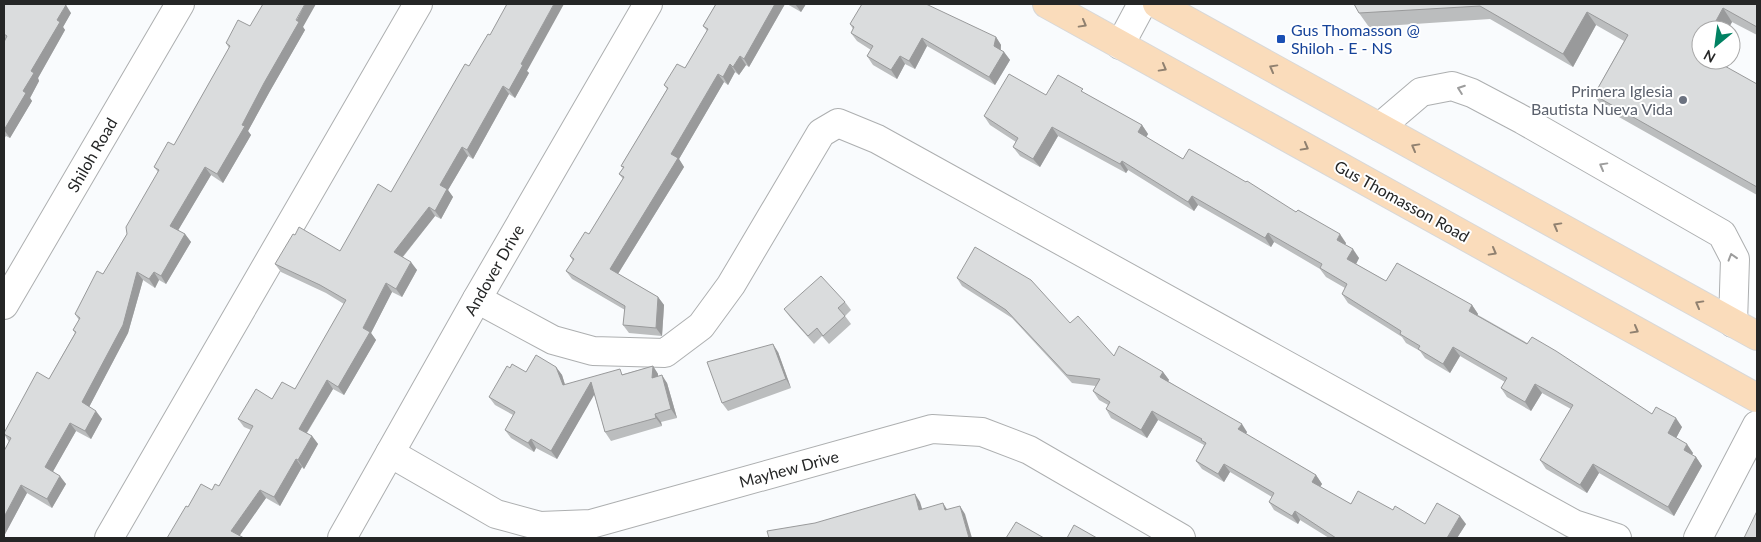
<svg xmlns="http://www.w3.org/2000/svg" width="1761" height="542" viewBox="0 0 1761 542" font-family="Lato,sans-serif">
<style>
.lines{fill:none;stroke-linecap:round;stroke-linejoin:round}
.minor-casing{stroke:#adafb0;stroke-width:30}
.major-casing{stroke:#d8d8d8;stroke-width:30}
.minor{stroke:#fff;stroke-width:28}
.major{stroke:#fadcbb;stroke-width:28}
.wall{fill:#bbbdbe}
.shaded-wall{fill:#999a9b}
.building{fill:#dadcdd;stroke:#999a9b}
.oneway{stroke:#908170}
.oneway2{stroke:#9d9d9d}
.transit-dot{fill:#1a4fb4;stroke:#fff;stroke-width:2}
.worship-dot{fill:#6b7280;stroke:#fff;stroke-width:2}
.labels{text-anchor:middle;stroke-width:4;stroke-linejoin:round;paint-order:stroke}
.transit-label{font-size:16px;fill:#164399;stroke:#fff;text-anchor:start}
.worship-label{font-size:16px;fill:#5b616d;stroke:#fff;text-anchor:end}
.street-label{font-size:16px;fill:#252626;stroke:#fff}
</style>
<rect width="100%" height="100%" fill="#f9fbfd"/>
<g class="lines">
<defs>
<g id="minor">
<polyline points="1120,45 1142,4"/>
<polyline points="1380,127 1421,92 1452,86 1472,93 1523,120 1722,234 1735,259 1733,323"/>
<polyline points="477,299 553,340 593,351 665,353 701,326 731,285 821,133 838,123 877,139 1574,524 1617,538"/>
<polyline points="4,305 180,4"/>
<polyline points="390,453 496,514 540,526 591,524 932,429 982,432 1029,450 1181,538"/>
<polyline points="109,538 418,4"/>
<polyline points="342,538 477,299 648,4"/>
<polyline points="1698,538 1757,425"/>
</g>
<g id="major">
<polyline points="1047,4 1757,398"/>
<polyline points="1157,4 1757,336"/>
</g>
</defs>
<!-- minor casing -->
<use href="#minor" class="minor-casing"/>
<!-- major casing -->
<use href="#major" class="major-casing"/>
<!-- minor -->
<use href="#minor" class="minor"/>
<!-- major -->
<use href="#major" class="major"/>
</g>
<!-- wall -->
<g class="wall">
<polygon points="4,4 71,13 63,27 65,30 38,78 39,81 30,98 32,101 10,138 6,136 4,139 4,42 5,39 4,38"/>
<polygon points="716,4 785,4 749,67 746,65 739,75 735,72 728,85 724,82 679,159 684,167 618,274 658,297 664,305 662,336 629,333 623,325 625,310 572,279 566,271 573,261 570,256 589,234 623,179 619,174 623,168 621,166 667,89 664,85 685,68 707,31 703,26"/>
<polygon points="787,4 806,4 801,12"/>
<polygon points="1354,4 1757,4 1757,35 1732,22 1701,60 1757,84 1757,195 1603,108 1594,95 1624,41 1596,25 1573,67 1490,19 1369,27 1359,13"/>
<polygon points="850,24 996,37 1001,45 1001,50 1004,52 1010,60 995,85 927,46 915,69 905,64 897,79 873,65 867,56 871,50 857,41 851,33 853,29"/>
<polygon points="250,26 303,27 305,30 270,91 248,131 251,135 223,183 211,175 178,230 185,234 191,242 166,284 159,280 155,288 143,280 128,333 89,407 102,419 91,439 76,431 53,471 66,484 52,508 27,493 4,536 9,442 4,434 49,379 75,333 73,330 79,320 75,314 103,274 127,234 158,172 154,167 174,145 229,48 226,43"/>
<polygon points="469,66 527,71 529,73 515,98 509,94 473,159 468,156 448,190 453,197 441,219 435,216 403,257 417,270 402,297 392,292 371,333 376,340 344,395 333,389 307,433 312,436 318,444 304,469 302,467 280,506 266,498 239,536 188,507 212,490 219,486 251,430 244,427 238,419 272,399 295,389 344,304 326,293 281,272 275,264 340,251 391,192"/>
<polygon points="1086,94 1142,125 1148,134 1146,137 1183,159 1296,212 1346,243 1345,245 1359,258 1356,264 1386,281 1472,305 1478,314 1478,315 1652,414 1682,427 1676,438 1693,453 1692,455 1696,457 1702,466 1674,516 1599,473 1587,493 1546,469 1540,460 1571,409 1542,393 1531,411 1507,397 1501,388 1505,382 1460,356 1450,373 1425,358 1420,351 1406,343 1402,337 1348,303 1342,294 1345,288 1326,277 1320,269 1274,242 1271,247 1198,205 1194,211 1128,170 1126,173 1058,136 1040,167 1020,156 1013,147 1016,142 990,125 984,116"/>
<polygon points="957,278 1070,323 1114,356 1163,372 1169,380 1168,381 1247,432 1246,434 1316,475 1322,484 1320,487 1351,504 1393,510 1425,524 1466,524 1457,538 1329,538 1300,520 1298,524 1274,510 1269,502 1272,497 1230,472 1224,482 1202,469 1196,461 1204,445 1158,420 1147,438 1111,418 1106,409 1108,405 1099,400 1093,391 1096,386 1072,383 1012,318 962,286"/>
<polygon points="845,302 851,310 845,316 851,324 829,344 822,336 814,344 790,317 784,309"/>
<polygon points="778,352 791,388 728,411 722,403"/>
<polygon points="653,366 658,374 658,376 667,383 677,418 661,422 662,426 611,441 605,432 594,394 557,459 536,448 534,452 511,438 505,430 513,415 495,405 489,397 510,368 526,372 556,367 562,375 565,385 624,374"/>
</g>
<!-- shaded-wall -->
<g class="shaded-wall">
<polygon points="305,4 316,4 303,27 305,30 270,91 248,131 251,135 223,183 217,174 242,125"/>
<polygon points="554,4 564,4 527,71 529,73 515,98 509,90 521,64"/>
<polygon points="775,4 785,4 749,67 744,59"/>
<polygon points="795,4 806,4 801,12"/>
<polygon points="66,5 71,13 63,27 65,30 38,78 39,81 30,98 32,101 10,138 4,130 23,91 31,71 57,20"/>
<polygon points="1723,8 1732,22 1728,30 1711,30"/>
<polygon points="1587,12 1596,25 1573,67 1563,54"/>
<polygon points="996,37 1001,45 1000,54 994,46"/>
<polygon points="922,38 927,46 915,69 909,61"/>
<polygon points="1004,52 1010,60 995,85 989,77"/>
<polygon points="740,56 746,65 739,75 733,67"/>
<polygon points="900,56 905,64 897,79 891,70"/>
<polygon points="730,64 735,72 728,85 723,77"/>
<polygon points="718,74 724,82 679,159 684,167 616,277 610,269 671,154"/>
<polygon points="503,86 509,94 473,159 467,150"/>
<polygon points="1142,125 1148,134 1144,141 1138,132"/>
<polygon points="1052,127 1058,136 1040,167 1033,159"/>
<polygon points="462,147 468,156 448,190 453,197 441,219 435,211 440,185"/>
<polygon points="1122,161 1128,170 1126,173 1120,164"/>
<polygon points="205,167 211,175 176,234 170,226"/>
<polygon points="1192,196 1198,205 1194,211 1188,202"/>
<polygon points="429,207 435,216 400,260 394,252"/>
<polygon points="1268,233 1274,242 1271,247 1265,238"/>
<polygon points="185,234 191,242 166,284 161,276"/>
<polygon points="1340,234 1346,243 1343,249 1337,240"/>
<polygon points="1353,249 1359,258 1354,268 1347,259"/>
<polygon points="411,262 417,270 402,297 396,289"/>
<polygon points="137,272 143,280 128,333 87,411 82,402"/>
<polygon points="154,272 159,280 155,288 149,279"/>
<polygon points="386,283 392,292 371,333 376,340 344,395 338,387 363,328"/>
<polygon points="658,297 664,305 662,336 656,328"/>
<polygon points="1472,305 1478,314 1475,319 1469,311"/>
<polygon points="773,344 778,352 791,388 786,379"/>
<polygon points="1453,347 1460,356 1450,373 1443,364"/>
<polygon points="653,366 658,374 657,386 652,378"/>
<polygon points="556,367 562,375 568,394 563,385"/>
<polygon points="1163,372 1169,380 1166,385 1160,377"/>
<polygon points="662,375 667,383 677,418 671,409"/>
<polygon points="327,380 333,389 304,437 299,429"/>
<polygon points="591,382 597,390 557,459 551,451"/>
<polygon points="1535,384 1542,393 1531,411 1525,402"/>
<polygon points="96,411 102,419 91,439 85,431"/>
<polygon points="1152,411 1158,420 1147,438 1141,430"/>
<polygon points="655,414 661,422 662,426 656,418"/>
<polygon points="1676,418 1682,427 1674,442 1668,433"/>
<polygon points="70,423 76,431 51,475 45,467"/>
<polygon points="1242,424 1247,432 1244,437 1238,429"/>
<polygon points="312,436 318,444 304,469 298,460"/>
<polygon points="531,439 536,448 534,452 528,443"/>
<polygon points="1687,444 1693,453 1690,458 1684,450"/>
<polygon points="1696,457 1702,466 1674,516 1668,507"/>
<polygon points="296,459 302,467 280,506 274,497"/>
<polygon points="1224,464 1230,472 1224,482 1218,474"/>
<polygon points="1593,464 1599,473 1587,493 1580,485"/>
<polygon points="1316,475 1322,484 1318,490 1312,482"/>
<polygon points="60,476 66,484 52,508 47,499"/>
<polygon points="21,485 27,493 4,536 4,517"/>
<polygon points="260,490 266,498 238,538 231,531"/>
<polygon points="915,494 920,502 925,518 919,510"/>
<polygon points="943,503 948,511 945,510"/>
<polygon points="960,506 965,514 972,538 969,538"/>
<polygon points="1295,511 1300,520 1298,524 1292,516"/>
<polygon points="1460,516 1466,524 1457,538 1447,538"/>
</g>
<!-- building -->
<g class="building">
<polygon points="4,4 63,4 66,5 57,20 60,22 31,71 34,73 23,91 26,93 4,130 4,42 7,36 4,34"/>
<polygon points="263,4 305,4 296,20 299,22 264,83 242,125 245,126 217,174 205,167 170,226 185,234 161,276 154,272 149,279 137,272 123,325 82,402 96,411 85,431 70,423 45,467 60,476 47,499 21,485 4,517 4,451 11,438 4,434 4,433 37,372 49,379 76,332 73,330 80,318 75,314 97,271 103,274 127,234 126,227 159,170 154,167 168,142 174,145 230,46 226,43 238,20 250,26"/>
<polygon points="507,4 554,4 521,64 523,65 509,90 503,86 467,150 462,147 440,185 447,189 435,211 429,207 394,252 411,262 396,289 386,283 363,328 370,332 338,387 327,380 299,429 312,436 298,460 296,459 274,497 260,490 231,531 244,538 167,538 186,506 188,507 201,484 212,490 215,484 219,486 253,426 238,419 256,389 272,399 282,382 295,389 346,300 320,285 275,264 293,234 295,235 299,227 340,251 378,184 391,192 465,64 469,66 488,34 490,35"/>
<polygon points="716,4 775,4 744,59 740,56 733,67 730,64 723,77 718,74 671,154 678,158 610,269 658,297 656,328 623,325 625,306 566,271 574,259 570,256 585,232 589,234 624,177 619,174 624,167 621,166 668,88 664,85 677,64 685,68 708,29 703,26"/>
<polygon points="862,4 926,4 996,37 994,46 1004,52 989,77 922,38 909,61 900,56 891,70 867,56 873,46 851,33 854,27 850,24"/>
<polygon points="1354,4 1757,4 1757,27 1723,8 1711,30 1701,30 1701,48 1699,52 1701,53 1701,60 1714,60 1757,84 1757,187 1594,95 1628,35 1587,12 1563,54 1480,6 1359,13"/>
<polygon points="1009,74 1046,95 1058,75 1083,89 1081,91 1142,125 1138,132 1183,159 1189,149 1246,182 1247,181 1296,212 1298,210 1340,234 1337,240 1353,249 1347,259 1386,281 1397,263 1472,305 1469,311 1527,344 1532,337 1556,351 1652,414 1656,407 1676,418 1668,433 1687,444 1684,450 1696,457 1668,507 1593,464 1580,485 1540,460 1573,405 1535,384 1525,402 1501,388 1507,378 1453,347 1443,364 1418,349 1420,346 1400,334 1401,331 1342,294 1347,284 1320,268 1322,264 1268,233 1265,238 1192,196 1188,202 1122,161 1120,164 1052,127 1033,159 1013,147 1018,138 984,116"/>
<polygon points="975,247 1031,280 1070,323 1078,316 1114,356 1119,346 1163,372 1160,377 1242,424 1238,429 1316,475 1312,482 1351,504 1358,491 1393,510 1395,506 1425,524 1437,503 1460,516 1447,538 1336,538 1295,511 1292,516 1269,502 1274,493 1224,464 1218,474 1196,461 1206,443 1201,440 1202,439 1152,411 1141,430 1106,409 1110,402 1093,391 1100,379 1067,375 1006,310 957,278"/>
<polygon points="821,276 845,302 838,308 845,316 823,336 817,328 808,336 784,309"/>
<polygon points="773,344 786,379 722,403 707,362"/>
<polygon points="536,355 556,367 563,385 620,369 622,375 653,366 652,378 662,375 671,409 655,414 656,418 605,432 591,382 551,451 531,439 528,443 505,430 515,412 489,397 507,366 510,368 512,364 526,372"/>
<polygon points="915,494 919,510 943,503 945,510 960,506 969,538 769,538 767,531 815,523"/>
<polygon points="1757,511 1757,538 1744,538"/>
<polygon points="1016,522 1044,538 1006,538"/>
<polygon points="1074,525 1097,538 1067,538"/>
</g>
<!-- one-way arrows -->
<defs><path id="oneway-chevron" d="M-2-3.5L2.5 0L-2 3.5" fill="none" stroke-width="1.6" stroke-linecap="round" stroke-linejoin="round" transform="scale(1.25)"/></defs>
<g class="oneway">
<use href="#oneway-chevron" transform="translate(1083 24) rotate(29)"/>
<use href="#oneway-chevron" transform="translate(1163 68) rotate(29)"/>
<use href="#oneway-chevron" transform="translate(1273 68) rotate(-151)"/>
<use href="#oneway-chevron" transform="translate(1305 147) rotate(29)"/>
<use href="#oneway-chevron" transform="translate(1415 147) rotate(-151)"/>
<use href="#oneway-chevron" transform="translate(1557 226) rotate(-151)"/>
<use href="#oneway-chevron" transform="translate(1493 252) rotate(29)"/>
<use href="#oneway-chevron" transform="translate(1699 304) rotate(-151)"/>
<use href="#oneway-chevron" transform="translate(1635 330) rotate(29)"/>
</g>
<g class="oneway2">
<use href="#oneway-chevron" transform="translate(1461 89) rotate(-160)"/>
<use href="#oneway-chevron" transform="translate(1603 166) rotate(-151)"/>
<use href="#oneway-chevron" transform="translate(1732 257) rotate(-107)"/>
</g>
<!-- markers -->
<rect class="transit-dot" x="1276" y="34" width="10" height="10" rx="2.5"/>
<circle class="worship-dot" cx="1683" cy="100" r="5"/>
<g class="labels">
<!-- transit labels -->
<g class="transit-label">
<text x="1291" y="36">Gus Thomasson @<tspan x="1291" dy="18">Shiloh - E - NS</tspan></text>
</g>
<!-- worship labels -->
<g class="worship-label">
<text x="1673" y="97">Primera Iglesia<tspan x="1673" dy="18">Bautista Nueva Vida</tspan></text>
</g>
<!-- street labels -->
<g class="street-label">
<text transform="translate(92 155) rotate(-60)" y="6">Shiloh Road</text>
<text transform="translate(1402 201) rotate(29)" y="6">Gus Thomasson Road</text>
<text transform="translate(494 270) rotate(-60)" y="6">Andover Drive</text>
<text transform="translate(789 469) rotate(-15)" y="6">Mayhew Drive</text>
</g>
</g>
<!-- border -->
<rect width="1761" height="542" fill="none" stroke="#252626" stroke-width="10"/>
<!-- north arrow -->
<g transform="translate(1716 45) rotate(209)"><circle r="24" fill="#ffffff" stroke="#a8a8a8"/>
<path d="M0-4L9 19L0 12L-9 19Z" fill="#018263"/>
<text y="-8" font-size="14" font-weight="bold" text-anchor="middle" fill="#252626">N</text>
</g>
</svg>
